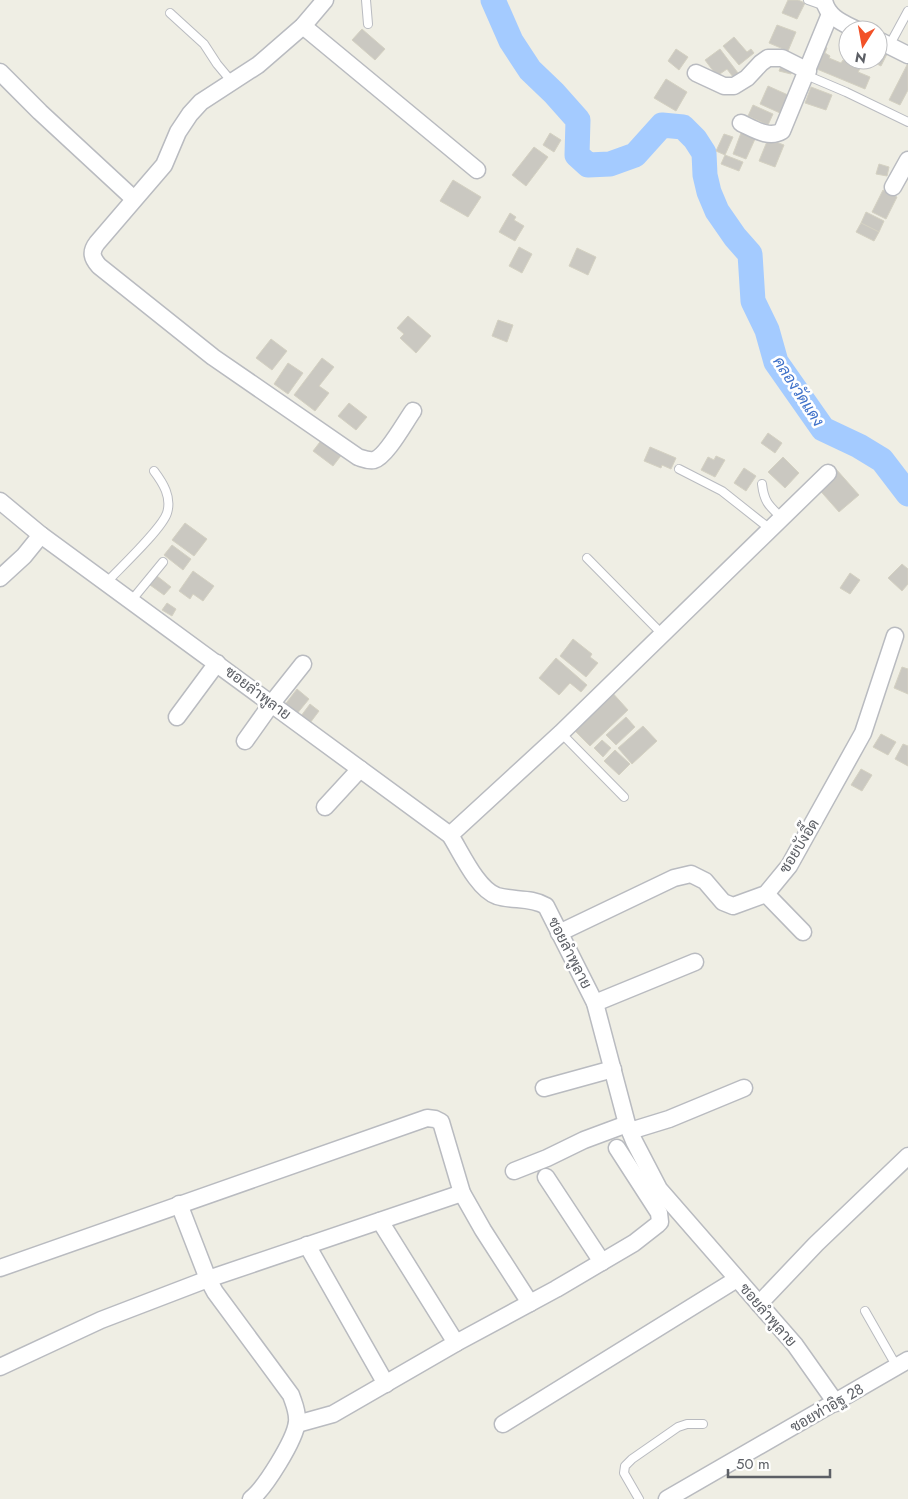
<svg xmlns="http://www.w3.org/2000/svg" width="908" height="1499" viewBox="0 0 908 1499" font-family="Jost,Sarabun,sans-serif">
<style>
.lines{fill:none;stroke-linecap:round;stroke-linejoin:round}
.river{stroke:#a4cbff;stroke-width:25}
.building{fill:#cac8c1;stroke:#d4d1c2}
.lane-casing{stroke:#b9bbc0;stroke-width:10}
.street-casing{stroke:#b9bbc0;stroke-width:19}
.lane{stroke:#fff;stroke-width:8}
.street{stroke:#fff;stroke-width:16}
.labels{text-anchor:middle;stroke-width:5;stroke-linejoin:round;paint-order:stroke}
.street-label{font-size:15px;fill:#5c5f65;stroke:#fff}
.water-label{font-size:16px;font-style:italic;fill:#3f71c9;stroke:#fff}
</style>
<rect width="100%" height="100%" fill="#efeee4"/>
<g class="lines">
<!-- river -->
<polyline class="river" points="493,0 511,41 530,70 554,93 578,120 577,155 588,165 610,164 635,155 662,125 683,127 695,139 704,153 705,175 709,192 717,211 735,237 750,254 753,301 767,330 776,362 823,429 859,446 882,460 908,494"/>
</g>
<!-- building -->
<g class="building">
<polygon points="788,0 798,0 805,3 797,19 782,13"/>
<polygon points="777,25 796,32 788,51 769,43"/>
<polygon points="362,29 385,49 375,60 352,40"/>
<polygon points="734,37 747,52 751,49 754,53 739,65 723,46"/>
<polygon points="820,45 827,48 825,53 830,56 829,58 841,63 843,60 861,67 858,72 870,77 865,89 812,67"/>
<polygon points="878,48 888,52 881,66 869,60 878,60"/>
<polygon points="676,49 688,57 679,70 668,61"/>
<polygon points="720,49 738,73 733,77 727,69 717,76 705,60"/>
<polygon points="783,61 794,65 791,74 779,71"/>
<polygon points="908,63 908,90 900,105 889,100"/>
<polygon points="666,79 687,92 676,111 654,98"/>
<polygon points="768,86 788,95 780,113 760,104"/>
<polygon points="811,87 832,95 826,110 805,103"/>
<polygon points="753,105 773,114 768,125 748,116"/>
<polygon points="550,133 561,140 554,152 543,145"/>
<polygon points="741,133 755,139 746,159 733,154"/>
<polygon points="724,134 733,137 725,155 716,151"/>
<polygon points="768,139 784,145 775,167 759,161"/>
<polygon points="534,147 548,157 526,186 512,175"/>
<polygon points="725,155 743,162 739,171 721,164"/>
<polygon points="879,164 889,167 887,176 876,174"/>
<polygon points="453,180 481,197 468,217 440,201"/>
<polygon points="883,190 897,197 886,219 872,212"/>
<polygon points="866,212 884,221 879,232 861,223"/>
<polygon points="510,213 516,217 514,220 524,226 515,241 499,232"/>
<polygon points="861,223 879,232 874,241 856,232"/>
<polygon points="519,247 532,254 522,273 509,266"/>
<polygon points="577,248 596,257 588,275 569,266"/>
<polygon points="408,316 431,336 416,353 400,338 404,334 397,328"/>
<polygon points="498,320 513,325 507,342 492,336"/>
<polygon points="271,339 287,351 272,370 256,358"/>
<polygon points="322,358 334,367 319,386 329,393 315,411 294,395"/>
<polygon points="288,363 303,373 288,394 274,384"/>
<polygon points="349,403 367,417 356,430 338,416"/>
<polygon points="768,433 782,443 775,453 761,443"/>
<polygon points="323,438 343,453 333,466 313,451"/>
<polygon points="650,447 676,458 671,469 662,465 661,468 644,461"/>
<polygon points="716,456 725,460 715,477 701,470 708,457 714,460"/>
<polygon points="783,457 799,473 785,488 768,472"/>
<polygon points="744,468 756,476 746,491 734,483"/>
<polygon points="836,469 859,495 839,512 816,486"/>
<polygon points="185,523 207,539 194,556 172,540"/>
<polygon points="172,545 191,559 183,570 164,555"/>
<polygon points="902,564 908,569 908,584 902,591 888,578"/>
<polygon points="193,571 214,586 203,601 193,594 190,599 179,591"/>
<polygon points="850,573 860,580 850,594 840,588"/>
<polygon points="157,576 171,587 164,595 150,585"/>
<polygon points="167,603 176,609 172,616 162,610"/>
<polygon points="573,639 592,654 590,657 598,663 586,677 560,656"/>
<polygon points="556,658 587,685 581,692 570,683 559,695 539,678"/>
<polygon points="902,667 908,669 908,694 894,688"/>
<polygon points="297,689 309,699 296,715 284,706"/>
<polygon points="610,690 628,710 590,746 571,727"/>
<polygon points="310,704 319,711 310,723 301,716"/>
<polygon points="626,717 635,727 616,745 606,735"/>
<polygon points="643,726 657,741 632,764 618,748"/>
<polygon points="881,734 896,742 888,755 873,747"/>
<polygon points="602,740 611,748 603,757 594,748"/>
<polygon points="903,744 908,746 908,766 895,759"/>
<polygon points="615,750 630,764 619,775 604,761"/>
<polygon points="861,769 872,775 862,791 851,785"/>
</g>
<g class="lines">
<defs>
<g id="lane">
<polyline points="366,0 368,24"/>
<polyline points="808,0 825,6"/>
<polyline points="170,13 204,44 217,64 232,82"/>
<polyline points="889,46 908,11"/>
<polyline points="806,75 846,92 908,122"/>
<polyline points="679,469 722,491 770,529"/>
<path d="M762,484c2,18 7,22 20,34"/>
<polyline points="587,558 662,634"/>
<path d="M106,583c13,-14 56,-54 61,-70 5,-16 -4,-30 -13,-42"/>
<polyline points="131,601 163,562"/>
<polyline points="561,733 624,797"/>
<polyline points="865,1311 897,1367"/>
<polyline points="639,1499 624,1473 625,1466 632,1459 678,1427 687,1424 703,1424"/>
</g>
<g id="street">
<path d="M325,0l-22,26 -45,39 -57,37 -11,12 -12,18 -14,33 -67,78c-7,9 -5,15 2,23l114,91 145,100c6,2 10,4 16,3 12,-3 31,-38 39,-49"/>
<path d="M824,0c3,17 19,23 33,30"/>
<polyline points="303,26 477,170"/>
<polyline points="878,40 908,55"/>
<polyline points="0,72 40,112 134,199"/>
<polyline points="696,73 724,86 734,86 747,78 761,63 768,58 782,58 808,71"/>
<path d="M741,123c13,6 28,16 41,8l48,-117"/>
<polyline points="893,187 908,160"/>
<path d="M0,501l41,34 409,300c11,17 27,54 47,61 16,5 34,1 49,10l49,97 32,121 7,17 25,48 136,156 41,58"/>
<polyline points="0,578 24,556 41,535"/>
<polyline points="177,717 217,663"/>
<polyline points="245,741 272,703 303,664"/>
<polyline points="325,807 360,769"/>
<polyline points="450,835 561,733 828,473"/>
<polyline points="766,894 803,932"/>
<polyline points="559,933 674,878 691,874 705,881 723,902 733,906 766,894 789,866 863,733 895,636"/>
<polyline points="595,1003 695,962"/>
<polyline points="544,1088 613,1069"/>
<polyline points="630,1131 669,1119 744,1088"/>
<polyline points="514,1171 547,1158 584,1140 627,1124"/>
<polyline points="546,1177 602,1262"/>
<path d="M179,1204l29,75 7,13 76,103c3,9 7,17 6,27 -2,18 -32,66 -46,77"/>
<polyline points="380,1221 456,1343"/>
<polyline points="307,1245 386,1384"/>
<polyline points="0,1268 427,1118 435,1119 441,1122 462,1193 483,1230 530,1303"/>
<polyline points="759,1304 816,1244 908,1156"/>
<polyline points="0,1367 101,1320 208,1279 462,1193"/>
<polyline points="297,1424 333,1414 456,1343 556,1289 634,1243 657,1225 660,1222 659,1213 617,1148"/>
<polyline points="503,1424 737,1279"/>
<polyline points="667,1499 908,1360"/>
</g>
</defs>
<!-- lane casing -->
<use href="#lane" class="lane-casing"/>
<!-- street casing -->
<use href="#street" class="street-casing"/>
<!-- lane -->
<use href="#lane" class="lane"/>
<!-- street -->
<use href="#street" class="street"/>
</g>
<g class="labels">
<!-- street labels -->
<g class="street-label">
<text transform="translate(258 693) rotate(37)" y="5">ซอยลำพูลาย</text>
<text transform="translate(799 846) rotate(-58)" y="5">ซอยบังอี๊ด</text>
<text transform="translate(570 953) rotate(63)" y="5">ซอยลำพูลาย</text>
<text transform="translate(768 1315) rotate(49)" y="5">ซอยลำพูลาย</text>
<text transform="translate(827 1408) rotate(-30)" y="5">ซอยท่าอิฐ 28</text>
</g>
<!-- water labels -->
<g class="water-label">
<text transform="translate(799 391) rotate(57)" y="6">คลองวัดแดง</text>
</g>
</g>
<!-- north arrow -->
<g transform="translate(863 45) rotate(191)"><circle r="24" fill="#ffffff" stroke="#bebfc1"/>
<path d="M0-4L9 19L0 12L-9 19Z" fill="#f25127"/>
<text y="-8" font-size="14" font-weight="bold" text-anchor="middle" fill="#5c5f65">N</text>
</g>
<!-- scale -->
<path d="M728 1469v8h102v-8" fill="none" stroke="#5c5f65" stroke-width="2.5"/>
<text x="736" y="1469" font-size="15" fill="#5c5f65" stroke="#ffffff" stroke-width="4" paint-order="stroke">50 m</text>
</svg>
